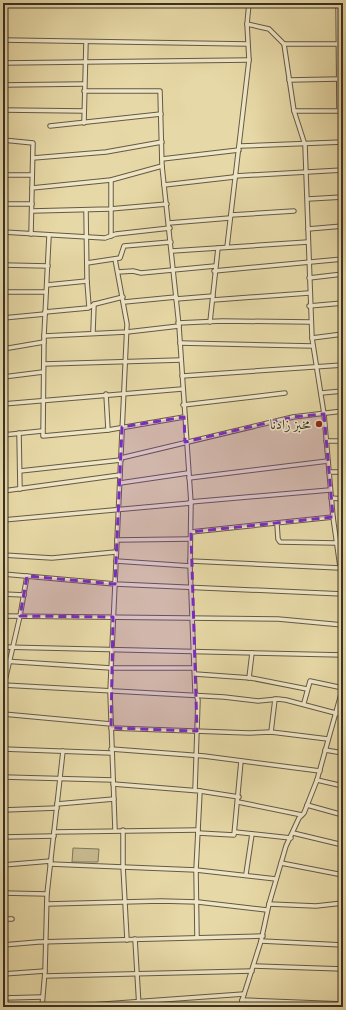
<svg xmlns="http://www.w3.org/2000/svg" width="346" height="1010" viewBox="0 0 346 1010" font-family="'IM FELL DW Pica',Amiri,serif">
<style>
.green{fill:#c9bc91;stroke:#81765c}
.lines{fill:none;stroke-linecap:round;stroke-linejoin:round}
.street-casing{stroke:#645a46;stroke-width:5.5}
.street{stroke:#efe6c6;stroke-width:3.5}
.marked{fill:#7b2cbf;fill-opacity:0.2;stroke:#7b2cbf;stroke-width:3;stroke-dasharray:8 5;stroke-linejoin:round}
.poi-dot{fill:#8f2418;stroke:#efe6c6;stroke-width:1.5}
.labels{text-anchor:middle;stroke-width:3;stroke-linejoin:round;paint-order:stroke}
.poi-label{font-size:14px;fill:#393026;stroke:#efe6c6;text-anchor:end}
</style>
<rect width="100%" height="100%" fill="#e7d9a7"/>
<filter id="stains"><feTurbulence type="fractalNoise" baseFrequency=".005" numOctaves="4"/><feColorMatrix values="0 0 0 0 .2 0 0 0 0 .09 0 0 0 0 .02 0 0 0 .5 -.17"/></filter>
<radialGradient id="worn" r=".72"><stop offset=".6" stop-color="#630" stop-opacity="0"/><stop offset="1" stop-color="#630" stop-opacity=".3"/></radialGradient>
<!-- green -->
<polygon class="green" points="73,848 99,849 98,862 72,862"/>
<g class="lines">
<defs>
<g id="street">
<polyline points="338,3 339,111"/>
<polyline points="247,24 269,29 284,44 294,111 305,145 312,338 324,414 333,517 343,588"/>
<polyline points="3,40 247,44"/>
<polyline points="284,44 343,44"/>
<polyline points="3,63 249,60"/>
<polyline points="289,80 339,79"/>
<polyline points="3,85 84,84"/>
<polyline points="84,91 160,91 162,166 179,326 191,503 190,566 195,692 198,700 195,790"/>
<polyline points="3,110 84,111"/>
<polyline points="294,111 343,111"/>
<polyline points="84,123 86,42"/>
<polyline points="50,126 161,114"/>
<polyline points="3,140 33,143 31,234"/>
<polyline points="240,146 343,142"/>
<polyline points="33,158 106,152 162,142"/>
<polyline points="162,159 239,150"/>
<polyline points="3,175 32,175"/>
<polyline points="235,176 343,170"/>
<polyline points="164,185 234,177"/>
<polyline points="32,188 111,180 162,166"/>
<polyline points="308,199 343,197"/>
<polyline points="3,204 32,204"/>
<polyline points="86,210 87,281 89,307"/>
<polyline points="32,211 110,209 167,204"/>
<polyline points="231,215 294,211"/>
<polyline points="169,223 230,218"/>
<polyline points="308,229 343,226"/>
<polyline points="3,232 105,238 116,234 170,228"/>
<polyline points="49,236 44,336 43,436 108,430 184,417"/>
<polyline points="111,236 111,180"/>
<polyline points="227,247 249,60 247,24 249,3"/>
<polyline points="172,251 308,242"/>
<polyline points="87,263 120,258 124,246 171,242"/>
<polyline points="3,265 48,266"/>
<polyline points="214,271 343,259"/>
<polyline points="118,272 133,271 141,273 215,266"/>
<polyline points="309,278 343,274"/>
<polyline points="47,285 87,281"/>
<polyline points="3,292 46,292"/>
<polyline points="176,299 213,296"/>
<polyline points="213,300 309,293"/>
<polyline points="124,302 176,297"/>
<polyline points="309,306 343,303"/>
<polyline points="45,312 88,308 95,304 123,297"/>
<polyline points="3,318 45,314"/>
<polyline points="210,322 218,248"/>
<polyline points="178,323 222,321 310,322"/>
<polyline points="93,332 94,304"/>
<polyline points="44,336 127,332 179,326"/>
<polyline points="312,338 343,334"/>
<polyline points="180,343 313,346"/>
<polyline points="3,349 44,342"/>
<polyline points="44,364 181,360"/>
<polyline points="182,376 343,365"/>
<polyline points="3,377 43,372"/>
<polyline points="321,393 343,391"/>
<polyline points="106,394 108,430"/>
<polyline points="3,404 182,389"/>
<polyline points="183,405 285,393"/>
<polyline points="19,433 20,489"/>
<polyline points="3,435 42,431"/>
<polyline points="326,441 343,441"/>
<polyline points="121,458 293,417 343,411"/>
<polyline points="20,471 121,460"/>
<polyline points="329,472 343,472"/>
<polyline points="189,478 328,461"/>
<polyline points="120,483 188,473"/>
<polyline points="3,491 120,475"/>
<polyline points="331,498 343,499"/>
<polyline points="190,502 330,490"/>
<polyline points="3,520 191,503"/>
<polyline points="277,524 278,539 280,542 336,543"/>
<polyline points="191,532 333,517"/>
<polyline points="117,540 190,539"/>
<polyline points="3,555 52,558 116,552"/>
<polyline points="116,561 190,566"/>
<polyline points="190,561 340,568"/>
<polyline points="3,574 115,584 343,594"/>
<polyline points="3,594 24,595"/>
<polyline points="3,616 278,619 343,625"/>
<polyline points="3,647 343,655"/>
<polyline points="3,661 111,668 194,668"/>
<polyline points="195,674 251,678 307,689"/>
<polyline points="249,678 252,653"/>
<polyline points="3,685 224,697 258,701 278,699 286,700 343,715"/>
<polyline points="4,685 20,616 27,576"/>
<polyline points="304,703 310,681 343,688"/>
<polyline points="3,714 111,724"/>
<polyline points="111,728 249,733 271,732 328,739"/>
<polyline points="271,732 275,699"/>
<polyline points="3,749 111,753"/>
<polyline points="111,749 204,756 320,771"/>
<polyline points="325,750 343,753"/>
<polyline points="3,777 113,780"/>
<polyline points="317,780 343,786"/>
<polyline points="113,784 200,791 196,870 197,937"/>
<polyline points="200,791 239,797"/>
<polyline points="238,802 302,815"/>
<polyline points="57,804 114,799"/>
<polyline points="307,805 343,815"/>
<polyline points="3,810 57,808"/>
<polyline points="115,830 110,692 127,324 115,259"/>
<polyline points="123,830 123,866 127,940"/>
<polyline points="54,832 198,830"/>
<polyline points="235,832 291,838"/>
<polyline points="198,833 234,835 241,761"/>
<polyline points="293,833 343,845"/>
<polyline points="3,837 54,836"/>
<polyline points="281,863 343,875"/>
<polyline points="50,864 196,870 276,879"/>
<polyline points="3,865 51,861"/>
<polyline points="246,874 252,834"/>
<polyline points="3,893 47,894"/>
<polyline points="47,904 161,901 198,902 267,910"/>
<polyline points="269,904 316,906 343,903"/>
<polyline points="3,919 12,919"/>
<polyline points="135,939 139,1007"/>
<polyline points="261,941 343,945"/>
<polyline points="3,945 38,942 263,936"/>
<polyline points="254,966 343,969"/>
<polyline points="3,974 45,971"/>
<polyline points="45,976 252,971"/>
<polyline points="3,998 42,997"/>
<polyline points="242,1000 343,1004"/>
<polyline points="42,1007 45,971 47,894 63,751"/>
<polyline points="63,1007 244,994"/>
<polyline points="240,1007 261,941 269,904 286,846 299,818 304,813 317,780 343,687"/>
</g>
</defs>
<!-- street casing -->
<use href="#street" class="street-casing"/>
<!-- street -->
<use href="#street" class="street"/>
</g>
<!-- marked area -->
<path class="marked" d="M324,414l9,103 -142,15 6,199 -86,-3 2,-111 -93,-1 7,-40 88,8 7,-157 62,-10 1,25 108,-25z"/>
<!-- markers -->
<circle class="poi-dot" cx="319" cy="424" r="4"/>
<g class="labels">
<!-- poi labels -->
<g class="poi-label">
<text x="311" y="429">مخبز زادنا</text>
</g>
</g>
<!-- margin -->
<rect width="346" height="1010" fill="none" stroke="#e7d9a7" stroke-width="16"/>
<rect x="4" y="4" width="338" height="1002" fill="none" stroke="#393026" stroke-width="2"/>
<rect x="8" y="8" width="330" height="994" fill="none" stroke="#393026"/>
<rect width="100%" height="100%" filter="url(#stains)"/>
<rect width="100%" height="100%" fill="url(#worn)"/>
</svg>
